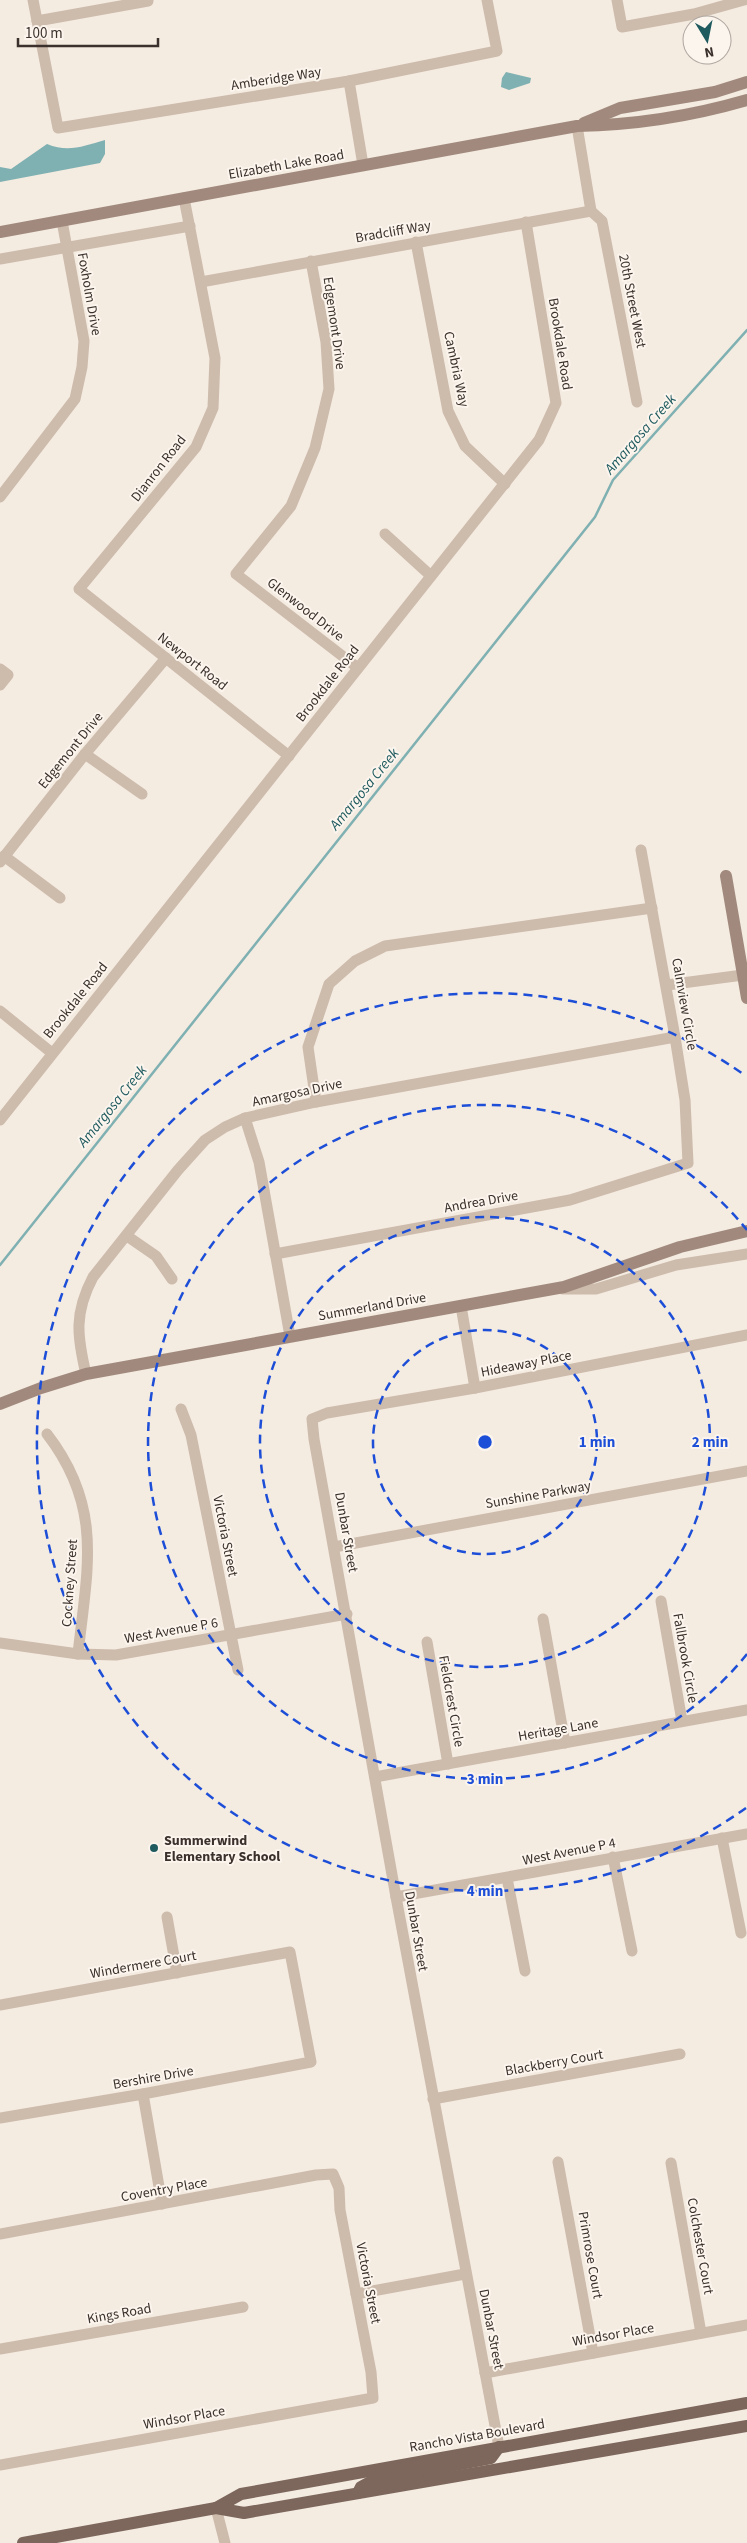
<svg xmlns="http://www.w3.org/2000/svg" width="747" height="2543" viewBox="0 0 747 2543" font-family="'Source Sans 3',sans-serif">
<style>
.water{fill:#7fb0b2}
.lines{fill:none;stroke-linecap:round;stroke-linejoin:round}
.stream{stroke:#7fb0b2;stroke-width:2.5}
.street{stroke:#cdbbac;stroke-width:11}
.secondary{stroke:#a18a7d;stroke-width:12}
.primary{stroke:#7d675c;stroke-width:12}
.ring{fill:none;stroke:#1d4ed8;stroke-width:2.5;stroke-dasharray:9 6}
.poi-dot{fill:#1f5a5e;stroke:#fbf5ee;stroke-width:2}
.labels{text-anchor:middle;stroke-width:4;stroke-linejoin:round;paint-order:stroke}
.street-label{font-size:14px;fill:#3b302b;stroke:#fbf5ee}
.poi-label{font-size:14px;font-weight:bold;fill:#3b302b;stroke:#fbf5ee;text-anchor:start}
.water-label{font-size:15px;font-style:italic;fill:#1f5a5e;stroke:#fbf5ee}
.centre{fill:#1d4ed8;stroke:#fbf5ee;stroke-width:2.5}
.ring-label{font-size:15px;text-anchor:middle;font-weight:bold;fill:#1d4ed8;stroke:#fbf5ee;stroke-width:4;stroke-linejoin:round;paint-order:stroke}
</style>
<rect width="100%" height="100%" fill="#f4ebe1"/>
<!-- water -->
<g class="water">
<polygon points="506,72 531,78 530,83 509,90 501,87 502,78"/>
<path d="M105,140v14l-5,9 -100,19v-15l11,2 36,-25c21,9 37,2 58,-4z"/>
</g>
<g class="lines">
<!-- stream -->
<polyline class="stream" points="0,1265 595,517 613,480 747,330"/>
<!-- street -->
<g class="street">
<polyline points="33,0 58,128 349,81 497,51 487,0"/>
<polyline points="617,0 622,27 694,14 744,0"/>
<polyline points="37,21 148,1"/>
<polyline points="349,81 363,165"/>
<polyline points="577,126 591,211"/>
<polyline points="184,198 215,358 213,408 196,447 79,589 289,756"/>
<polyline points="591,211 602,221 637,402"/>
<polyline points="416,242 448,411 465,446 505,484"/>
<polyline points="0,259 190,226"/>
<polyline points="311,261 326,342 329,389 315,448 291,506 236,574 358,668"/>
<polyline points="201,282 591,211"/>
<polyline points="0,497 75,399 82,367 84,341 62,221"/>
<polyline points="385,534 431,576"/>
<polyline points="0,669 8,675 0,685"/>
<polyline points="85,754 142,794"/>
<polyline points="4,856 60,898"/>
<polyline points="0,862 85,754 166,658"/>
<polyline points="667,985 743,975"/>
<polyline points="0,1011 52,1053"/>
<polyline points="316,1102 308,1047 329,984 355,961 385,946 652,908"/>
<polyline points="245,1118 259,1162 290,1336"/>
<polyline points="0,1120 539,440 556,403 526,222"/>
<polyline points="127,1236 156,1256 172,1279"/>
<polyline points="275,1254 570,1200 688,1163 685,1100 675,1037 641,850"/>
<polyline points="563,1289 596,1289 676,1265 747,1254"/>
<polyline points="461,1306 475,1388"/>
<path d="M86,1374c-9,-38 -12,-61 7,-97l85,-107 27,-30 20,-13 20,-9 71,-16 359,-65"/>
<polyline points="181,1409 191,1435 238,1670"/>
<path d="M47,1434c57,74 40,135 31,220"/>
<polyline points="334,1547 747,1471"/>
<polyline points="661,1601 682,1721"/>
<polyline points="543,1619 565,1743"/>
<polyline points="427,1642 448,1764"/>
<polyline points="0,1643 78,1654 116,1655 347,1614"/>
<polyline points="375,1777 747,1710"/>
<polyline points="722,1838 741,1933"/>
<polyline points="613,1857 632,1951"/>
<polyline points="507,1878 525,1971"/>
<polyline points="396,1897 747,1834"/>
<polyline points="167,1917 177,1973"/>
<polyline points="0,2005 290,1952 311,2062 143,2094 0,2118"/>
<polyline points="143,2094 162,2204"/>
<polyline points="433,2099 680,2054"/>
<polyline points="558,2162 593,2353"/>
<polyline points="671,2163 701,2333"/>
<polyline points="0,2234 316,2175 333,2174 339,2188 340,2210 371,2372 373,2398 0,2465"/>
<polyline points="356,2294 465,2274"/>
<polyline points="0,2349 243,2307"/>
<polyline points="485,2373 747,2325"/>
<polyline points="499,2447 396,1897 314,1439 312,1419 327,1413 475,1388 747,1335"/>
<polyline points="216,2508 225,2543"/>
</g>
<!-- secondary -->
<g class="secondary">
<polyline points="584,123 620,108 715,92 747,82"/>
<path d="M0,232l577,-106c57,-1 115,-10 170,-26"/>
<polyline points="726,876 747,998"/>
<polyline points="0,1404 41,1388 86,1374 564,1287 680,1247 747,1231"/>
</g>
<!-- primary -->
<g class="primary">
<polyline points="358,2493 361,2487 372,2481 491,2458 499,2447"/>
<polyline points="216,2508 241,2494 747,2403"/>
<polyline points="23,2543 216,2508 244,2513 747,2426"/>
</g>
</g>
<!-- distance rings -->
<g class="ring">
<circle cx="485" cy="1442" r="112"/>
<circle cx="485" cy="1442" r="225"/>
<path d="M747 1654A337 337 0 1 1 747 1230"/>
<path d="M746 1808A449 449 0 1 1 746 1076"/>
</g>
<!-- markers -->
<circle class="poi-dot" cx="154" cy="1848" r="5"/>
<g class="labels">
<!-- street labels -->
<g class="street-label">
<text transform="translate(276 78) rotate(-9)" y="5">Amberidge Way</text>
<text transform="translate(286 164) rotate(-10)" y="5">Elizabeth Lake Road</text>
<text transform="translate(393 231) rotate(-10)" y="5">Bradcliff Way</text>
<text transform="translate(90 294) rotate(80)" y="5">Foxholm Drive</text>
<text transform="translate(633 301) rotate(79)" y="5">20th Street West</text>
<text transform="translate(335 323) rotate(82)" y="5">Edgemont Drive</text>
<text transform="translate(561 344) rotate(81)" y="5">Brookdale Road</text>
<text transform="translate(457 369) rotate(78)" y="5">Cambria Way</text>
<text transform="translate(158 468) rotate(-52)" y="5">Dianron Road</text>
<text transform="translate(306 609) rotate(38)" y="5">Glenwood Drive</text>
<text transform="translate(193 661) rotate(38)" y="5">Newport Road</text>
<text transform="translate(327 683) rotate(-52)" y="5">Brookdale Road</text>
<text transform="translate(70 750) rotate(-51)" y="5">Edgemont Drive</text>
<text transform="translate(75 1000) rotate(-51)" y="5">Brookdale Road</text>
<text transform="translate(685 1004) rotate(80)" y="5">Calmview Circle</text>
<text transform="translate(297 1092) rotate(-12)" y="5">Amargosa Drive</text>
<text transform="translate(481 1201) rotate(-10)" y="5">Andrea Drive</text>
<text transform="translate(372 1306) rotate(-10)" y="5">Summerland Drive</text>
<text transform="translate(526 1363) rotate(-11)" y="5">Hideaway Place</text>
<text transform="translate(538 1494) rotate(-10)" y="5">Sunshine Parkway</text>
<text transform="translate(347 1532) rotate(80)" y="5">Dunbar Street</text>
<text transform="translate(226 1536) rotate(79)" y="5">Victoria Street</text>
<text transform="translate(69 1583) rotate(-86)" y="5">Cockney Street</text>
<text transform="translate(171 1630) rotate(-10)" y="5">West Avenue P 6</text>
<text transform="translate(686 1658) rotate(80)" y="5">Fallbrook Circle</text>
<text transform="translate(452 1701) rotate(80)" y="5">Fieldcrest Circle</text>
<text transform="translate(558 1729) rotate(-10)" y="5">Heritage Lane</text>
<text transform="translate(569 1851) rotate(-11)" y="5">West Avenue P 4</text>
<text transform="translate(417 1931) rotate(80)" y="5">Dunbar Street</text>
<text transform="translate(143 1964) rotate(-10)" y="5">Windermere Court</text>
<text transform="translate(554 2062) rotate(-10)" y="5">Blackberry Court</text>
<text transform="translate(153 2077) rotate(-10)" y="5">Bershire Drive</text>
<text transform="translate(164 2189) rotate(-10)" y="5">Coventry Place</text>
<text transform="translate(701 2246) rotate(80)" y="5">Colchester Court</text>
<text transform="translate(591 2255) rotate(80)" y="5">Primrose Court</text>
<text transform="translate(369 2283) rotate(79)" y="5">Victoria Street</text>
<text transform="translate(119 2313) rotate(-10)" y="5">Kings Road</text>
<text transform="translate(492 2329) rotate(79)" y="5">Dunbar Street</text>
<text transform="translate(613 2334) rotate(-10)" y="5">Windsor Place</text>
<text transform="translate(184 2417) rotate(-10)" y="5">Windsor Place</text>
<text transform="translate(477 2435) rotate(-10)" y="5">Rancho Vista Boulevard</text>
</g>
<!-- poi labels -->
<g class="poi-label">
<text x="164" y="1845">Summerwind<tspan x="164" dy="16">Elementary School</tspan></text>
</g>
<!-- water labels -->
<g class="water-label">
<text transform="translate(640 434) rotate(-49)" y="5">Amargosa Creek</text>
<text transform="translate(364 789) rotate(-51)" y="5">Amargosa Creek</text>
<text transform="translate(112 1106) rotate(-51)" y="5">Amargosa Creek</text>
</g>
</g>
<circle cx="485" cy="1442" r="8" class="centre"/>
<g class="ring-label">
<text x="597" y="1447">1 min</text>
<text x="710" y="1447">2 min</text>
<text x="485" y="1784">3 min</text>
<text x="485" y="1896">4 min</text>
</g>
<!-- north arrow -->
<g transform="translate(707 40) rotate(170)"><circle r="24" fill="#fbf5ee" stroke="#aea6a0"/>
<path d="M0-4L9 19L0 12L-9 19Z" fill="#1f5a5e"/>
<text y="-8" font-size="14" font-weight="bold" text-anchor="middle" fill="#3b302b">N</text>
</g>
<!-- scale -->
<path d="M18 38v8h140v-8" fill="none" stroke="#3b302b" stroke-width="2.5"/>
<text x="25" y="38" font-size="15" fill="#3b302b" stroke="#fbf5ee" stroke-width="4" paint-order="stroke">100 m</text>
</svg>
